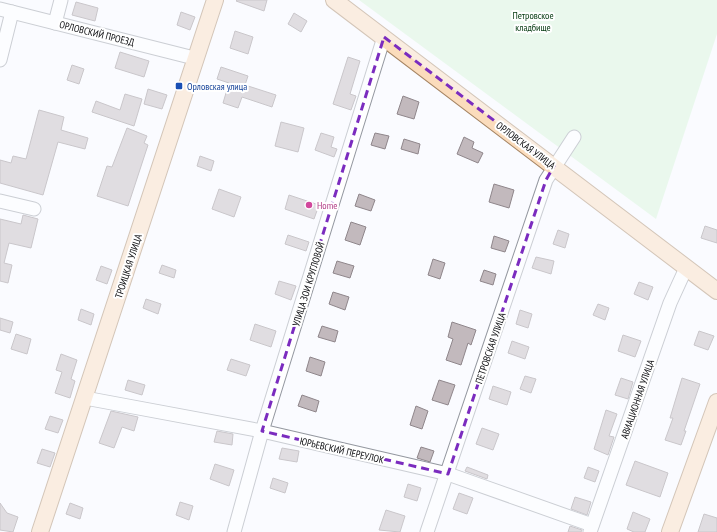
<svg xmlns="http://www.w3.org/2000/svg" width="717" height="532" viewBox="0 0 717 532" font-family="'PT Sans Narrow',sans-serif">
<style>
.green{fill:#d7f4d8}
.building{fill:#c2b9bd;stroke:#8f868b}
.lines{fill:none;stroke-linecap:round;stroke-linejoin:round}
.minor-casing{stroke:#9498a0;stroke-width:15}
.major-casing{stroke:#a58463;stroke-width:18}
.minor{stroke:#fff;stroke-width:13}
.major{stroke:#fbdcbc;stroke-width:16}
.marked{fill:none;stroke:#7b2cbf;stroke-width:3;stroke-dasharray:8 5;stroke-linejoin:round}
.transit-dot{fill:#1a4fb4;stroke:#fff;stroke-width:1.5}
.hotel-dot{fill:#d1479c;stroke:#fff;stroke-width:1.5}
.labels{text-anchor:middle;stroke-width:4;stroke-linejoin:round;paint-order:stroke}
.park-label{font-size:10px;fill:#02380e;stroke:#fff}
.street-label{font-size:10px;fill:#0c0d10;stroke:#fff}
.transit-label{font-size:10px;fill:#164399;stroke:#fff;text-anchor:start}
.hotel-label{font-size:10px;fill:#b23c85;stroke:#fff;text-anchor:start}
</style>
<rect width="100%" height="100%" fill="#fafbff"/>
<!-- green -->
<polygon class="green" points="359,0 717,0 717,34 656,219"/>
<!-- building -->
<g class="building">
<polygon points="237,0 267,0 264,11 236,1"/>
<polygon points="76,2 98,8 95,21 72,15"/>
<polygon points="181,12 195,17 190,30 177,25"/>
<polygon points="294,13 307,21 301,32 288,24"/>
<polygon points="235,31 253,37 248,54 230,48"/>
<polygon points="120,52 149,61 144,77 115,68"/>
<polygon points="348,57 360,61 350,94 356,96 351,110 333,104"/>
<polygon points="72,65 84,69 79,84 67,80"/>
<polygon points="221,67 248,76 245,85 276,95 272,107 242,97 238,108 223,103 229,83 217,79"/>
<polygon points="148,89 167,95 162,109 144,104"/>
<polygon points="125,94 142,99 134,126 92,112 96,101 120,110"/>
<polygon points="403,96 419,102 414,119 397,114"/>
<polygon points="39,110 64,117 61,130 88,138 85,149 58,142 43,195 0,183 0,160 11,163 13,156 26,159"/>
<polygon points="281,122 304,128 298,152 275,146"/>
<polygon points="127,128 147,136 144,143 148,145 128,206 97,196 107,166 112,167"/>
<polygon points="321,133 334,137 331,147 337,149 334,157 315,150"/>
<polygon points="375,133 389,136 385,149 371,145"/>
<polygon points="464,137 474,142 472,148 483,153 478,163 457,154"/>
<polygon points="404,139 420,144 418,154 401,149"/>
<polygon points="200,156 214,161 211,171 197,166"/>
<polygon points="494,184 514,190 509,208 489,202"/>
<polygon points="219,189 241,197 234,217 212,209"/>
<polygon points="359,194 375,200 371,211 355,206"/>
<polygon points="289,195 319,205 314,219 285,209"/>
<polygon points="23,215 38,219 31,248 9,243 4,263 12,265 8,283 0,281 0,219 21,224"/>
<polygon points="351,222 366,227 360,245 345,240"/>
<polygon points="705,226 717,230 717,243 701,238"/>
<polygon points="558,230 569,234 565,248 553,244"/>
<polygon points="288,235 309,242 306,251 285,244"/>
<polygon points="494,236 509,241 505,252 491,248"/>
<polygon points="536,257 554,261 551,274 532,268"/>
<polygon points="433,259 445,263 440,279 428,275"/>
<polygon points="337,261 354,266 350,278 333,273"/>
<polygon points="162,265 176,270 174,278 159,273"/>
<polygon points="101,266 112,270 107,284 96,280"/>
<polygon points="484,270 496,274 493,285 480,281"/>
<polygon points="279,281 296,286 291,300 275,294"/>
<polygon points="639,282 653,287 648,300 634,294"/>
<polygon points="333,292 349,297 345,310 329,304"/>
<polygon points="146,299 161,304 158,314 143,308"/>
<polygon points="598,304 609,308 605,320 593,315"/>
<polygon points="81,309 94,314 91,325 78,320"/>
<polygon points="520,310 532,314 528,328 516,324"/>
<polygon points="0,318 13,322 10,333 0,330"/>
<polygon points="452,322 476,330 471,345 468,343 461,365 446,360 453,339 448,337"/>
<polygon points="255,324 276,331 271,347 250,340"/>
<polygon points="322,326 338,331 335,342 318,337"/>
<polygon points="699,331 714,336 708,350 694,345"/>
<polygon points="16,334 31,339 27,354 11,349"/>
<polygon points="623,335 641,341 635,357 618,351"/>
<polygon points="512,341 529,347 525,359 508,353"/>
<polygon points="61,354 77,360 71,379 75,381 70,398 55,393 62,372 56,370"/>
<polygon points="310,357 325,362 321,376 306,371"/>
<polygon points="231,359 250,365 246,376 227,370"/>
<polygon points="525,376 536,379 531,393 520,389"/>
<polygon points="621,378 633,382 628,399 615,395"/>
<polygon points="682,378 700,384 684,431 686,431 681,445 665,440 673,418 670,418"/>
<polygon points="128,380 145,385 142,395 125,390"/>
<polygon points="439,380 455,385 448,405 432,400"/>
<polygon points="493,386 511,392 507,405 489,399"/>
<polygon points="302,395 319,401 316,412 298,406"/>
<polygon points="416,406 428,411 422,429 410,425"/>
<polygon points="606,410 617,414 609,436 614,437 608,455 594,449"/>
<polygon points="111,411 138,417 134,431 122,427 114,448 99,443"/>
<polygon points="50,416 63,420 58,433 45,429"/>
<polygon points="482,428 499,434 493,450 476,444"/>
<polygon points="217,431 233,434 232,445 214,442"/>
<polygon points="421,447 434,451 430,462 417,458"/>
<polygon points="282,448 299,451 297,462 279,459"/>
<polygon points="42,449 55,453 50,467 37,463"/>
<polygon points="635,461 668,473 660,497 626,485"/>
<polygon points="215,464 234,470 229,486 210,479"/>
<polygon points="467,467 488,475 487,479 465,471"/>
<polygon points="588,467 599,471 595,482 584,478"/>
<polygon points="273,478 288,483 285,493 270,488"/>
<polygon points="408,484 421,488 417,501 404,497"/>
<polygon points="459,493 473,498 467,514 453,509"/>
<polygon points="575,497 591,502 587,515 571,509"/>
<polygon points="180,502 193,506 189,520 176,515"/>
<polygon points="0,503 7,513 18,517 13,532 0,530"/>
<polygon points="70,503 83,508 80,519 66,514"/>
<polygon points="386,510 405,516 400,532 379,530"/>
<polygon points="633,512 650,519 645,532 634,532 627,529"/>
<polygon points="704,514 717,518 717,532 698,532"/>
<polygon points="570,526 582,530 581,532 568,532"/>
</g>
<g class="lines">
<defs>
<g id="minor">
<polyline points="0,9 194,58"/>
<polyline points="55,23 61,0"/>
<polyline points="0,60 12,12"/>
<polyline points="0,201 34,209"/>
<polyline points="85,398 262,431 448,474 592,525"/>
<polyline points="234,532 262,431 384,37"/>
<polyline points="427,532 546,180 574,137"/>
<polyline points="590,532 670,303 686,268"/>
</g>
<g id="major">
<polyline points="334,0 717,291"/>
<polyline points="40,532 215,0"/>
<polyline points="670,532 717,402"/>
</g>
</defs>
<!-- minor casing -->
<use href="#minor" class="minor-casing"/>
<!-- major casing -->
<use href="#major" class="major-casing"/>
<!-- minor -->
<use href="#minor" class="minor"/>
<!-- major -->
<use href="#major" class="major"/>
</g>
<!-- marked area -->
<path d="M0 0H717V532H0ZM384,37l170,129 -8,14 -98,294 -186,-43z" fill="#fafbff" fill-opacity=".55" fill-rule="evenodd"/>
<path class="marked" d="M384,37l170,129 -8,14 -98,294 -186,-43z"/>
<!-- markers -->
<rect class="transit-dot" x="175" y="82" width="8" height="8" rx="2"/>
<circle class="hotel-dot" cx="309" cy="205" r="4"/>
<g class="labels">
<!-- park labels -->
<g class="park-label">
<text x="533" y="19">Петровское<tspan x="533" dy="12">кладбище</tspan></text>
</g>
<!-- street labels -->
<g class="street-label">
<text transform="translate(97 33) rotate(14)" y="4">ОРЛОВСКИЙ ПРОЕЗД</text>
<text transform="translate(526 145) rotate(37)" y="4">ОРЛОВСКАЯ УЛИЦА</text>
<text transform="translate(128 266) rotate(-72)" y="4">ТРОИЦКАЯ УЛИЦА</text>
<text transform="translate(308 284) rotate(-73)" y="4">УЛИЦА ЗОИ КРУГЛОВОЙ</text>
<text transform="translate(490 348) rotate(-71)" y="4">ПЕТРОВСКАЯ УЛИЦА</text>
<text transform="translate(637 399) rotate(-71)" y="4">АВИАЦИОННАЯ УЛИЦА</text>
<text transform="translate(342 450) rotate(13)" y="4">ЮРЬЕВСКИЙ ПЕРЕУЛОК</text>
</g>
<!-- transit labels -->
<g class="transit-label">
<text x="187" y="90">Орловская улица</text>
</g>
<!-- hotel labels -->
<g class="hotel-label">
<text x="317" y="209">Home</text>
</g>
</g>
</svg>
